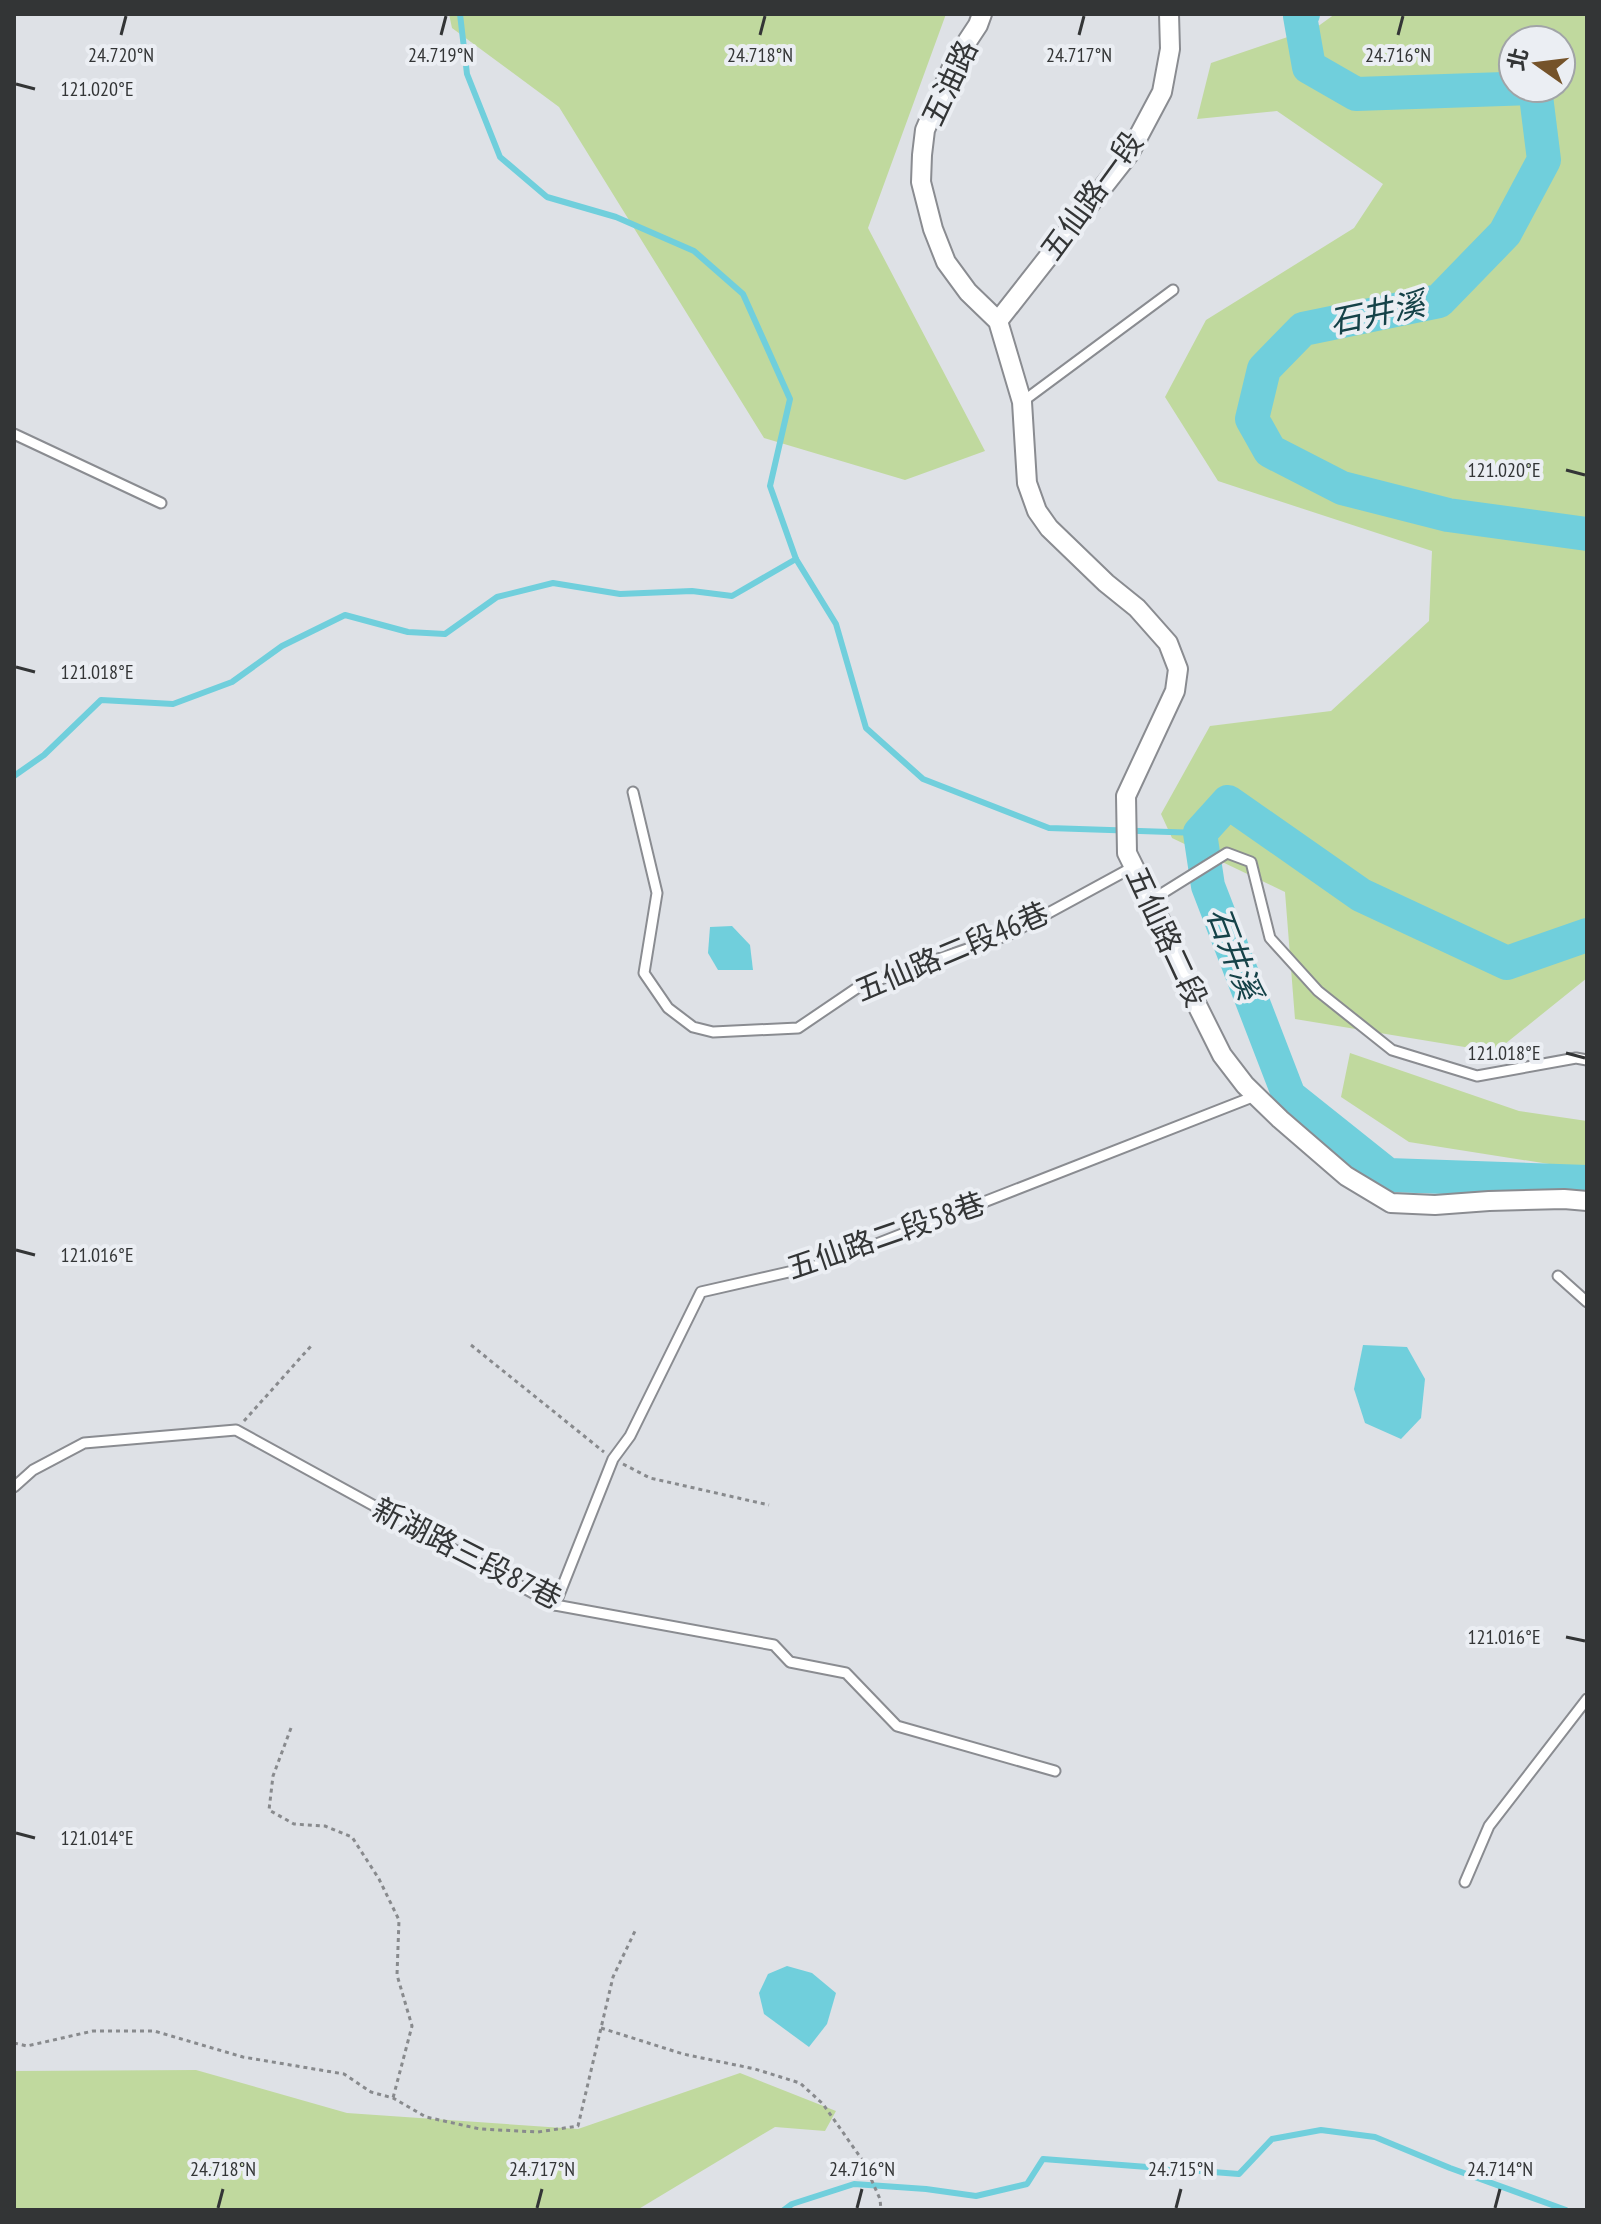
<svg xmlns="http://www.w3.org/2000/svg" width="1601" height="2224" viewBox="0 0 1601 2224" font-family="'PT Sans Narrow','Noto Sans TC',sans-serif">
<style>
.green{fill:#c0d99e;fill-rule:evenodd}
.water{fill:#70cfdc}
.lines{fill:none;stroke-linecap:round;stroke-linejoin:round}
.stream{stroke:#70cfdc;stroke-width:6}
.river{stroke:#70cfdc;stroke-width:34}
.lane-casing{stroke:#8a8c91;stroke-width:13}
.street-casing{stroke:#8a8c91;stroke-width:22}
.path{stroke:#888a8d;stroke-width:3;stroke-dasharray:4 4;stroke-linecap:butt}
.lane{stroke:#fff;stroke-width:9}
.street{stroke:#fff;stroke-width:18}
.ticks{fill:none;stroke:#333536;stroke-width:3}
.labels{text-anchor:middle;stroke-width:8;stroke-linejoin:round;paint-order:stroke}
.street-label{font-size:30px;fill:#333536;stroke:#ebeef3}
.water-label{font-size:32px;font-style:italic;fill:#154248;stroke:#ebeef3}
.ticks-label{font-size:20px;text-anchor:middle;fill:#333536;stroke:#ebeef3;stroke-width:8;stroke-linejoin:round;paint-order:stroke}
</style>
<rect width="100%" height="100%" fill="#dee1e6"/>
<!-- green -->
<g class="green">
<polygon points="449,14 946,14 868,228 985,451 905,480 764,438 559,107 452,28"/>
<path d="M1335,14h252v964l-92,74 -200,-33 -10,-127 -113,-54 -11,-24 49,-88 121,-15 98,-90 3,-70 -214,-70 -53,-84 41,-77 148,-92 29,-44 -106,-73 -80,8 14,-56 106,-36zM1513,40h48v48h-48z"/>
<polygon points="1350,1053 1519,1111 1587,1121 1587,1170 1409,1142 1341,1097"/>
<polygon points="196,2070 347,2113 578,2129 740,2073 836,2111 825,2131 775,2127 637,2210 14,2210 14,2071"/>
</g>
<!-- water -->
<g class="water">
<polygon points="732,926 750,945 753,970 718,970 708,953 710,927"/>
<polygon points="1363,1345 1407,1347 1425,1379 1421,1418 1401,1439 1365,1423 1354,1389"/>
<polygon points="787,1966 812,1973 836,1993 827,2024 809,2047 764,2014 759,1993 768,1974"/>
</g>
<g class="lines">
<!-- stream -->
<g class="stream">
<polyline points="460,14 467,74 500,157 547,197 616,217 694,251 743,294 790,399 770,486 796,559 836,624 866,728 923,779 1049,828 1200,833"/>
<polyline points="14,776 44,755 101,700 173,704 232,682 282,646 345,615 408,632 445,634 497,597 553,583 620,594 692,591 732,596 796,559"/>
<polyline points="784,2210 792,2204 854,2184 926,2189 976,2196 1027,2184 1043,2159 1239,2174 1272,2139 1321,2130 1375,2137 1450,2168 1566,2210"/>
</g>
<!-- river -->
<g class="river">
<polyline points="1303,14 1300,16 1309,67 1356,94 1535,88 1544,160 1505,233 1439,301 1303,329 1264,369 1252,419 1270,451 1342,488 1448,515 1587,534"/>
<polyline points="1587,935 1507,963 1361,895 1228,802 1200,833 1208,886 1289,1096 1388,1175 1587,1182"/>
</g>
<defs>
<g id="lane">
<polyline points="1022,402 1173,290"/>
<polyline points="14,434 161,503"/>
<polyline points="633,792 657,893 644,973 668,1008 693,1027 713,1032 798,1028 860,986 1008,935 1133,867"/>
<polyline points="1150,901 1227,853 1251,862 1270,938 1318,991 1392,1050 1477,1076 1576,1058 1587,1060"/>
<polyline points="1558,1276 1587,1302"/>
<polyline points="14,1487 33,1470 84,1443 236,1430 555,1605 774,1645 790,1662 846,1673 897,1726 1055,1771"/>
<polyline points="555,1605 613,1459 630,1436 701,1292 828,1263 1255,1096"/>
<polyline points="1465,1882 1489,1826 1587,1699"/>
</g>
<g id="street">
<polyline points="982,14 978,25 955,60 925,130 922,155 921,182 933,229 946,262 968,292 998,321 1022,402 1027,483 1037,511 1049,528 1106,583 1137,608 1168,643 1178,669 1175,691 1126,796 1127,853 1170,940 1189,989 1222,1055 1245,1085 1280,1119 1346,1176 1391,1203 1435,1205 1489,1201 1564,1199 1587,1201"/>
<polyline points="998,321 1129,154 1162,92 1170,49 1169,14"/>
</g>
</defs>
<!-- lane casing -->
<use href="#lane" class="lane-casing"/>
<!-- street casing -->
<use href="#street" class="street-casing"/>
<!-- path -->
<g class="path">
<polyline points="471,1345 604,1452"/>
<polyline points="244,1421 311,1346"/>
<polyline points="623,1464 650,1478 769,1505"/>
<polyline points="291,1728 273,1776 269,1810 294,1824 325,1826 352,1837 379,1879 399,1920 397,1975 412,2026 393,2098"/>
<polyline points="601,2028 683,2054 755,2069 800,2083 823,2104 863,2161 880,2199 881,2210"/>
<polyline points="14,2043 27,2046 93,2031 154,2031 243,2057 344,2074 371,2092 393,2098 426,2117 480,2129 538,2132 578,2126 613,1977 636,1929"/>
</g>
<!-- lane -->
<use href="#lane" class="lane"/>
<!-- street -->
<use href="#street" class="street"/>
</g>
<!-- ticks -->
<path class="ticks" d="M121,35l5,-19M441,35l5,-19M760,35l5,-19M1079,35l5,-19M1398,35l5,-19M16,84l19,5M1566,470l19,5M16,667l19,5M1566,1053l19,5M16,1250l19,5M1566,1637l19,4M16,1833l19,5M218,2208l5,-19M537,2208l5,-19M857,2208l5,-19M1176,2208l5,-19M1495,2208l5,-19"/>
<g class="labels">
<!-- street labels -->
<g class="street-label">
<text transform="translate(950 83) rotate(-65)" y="10">五油路</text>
<text transform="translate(1092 196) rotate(-54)" y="10">五仙路一段</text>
<text transform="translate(1166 937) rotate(65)" y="10">五仙路二段</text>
<text transform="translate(952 952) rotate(-23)" y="10">五仙路二段46巷</text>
<text transform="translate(886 1236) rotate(-19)" y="10">五仙路二段58巷</text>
<text transform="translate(467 1554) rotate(27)" y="10">新湖路三段87巷</text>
</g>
<!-- water labels -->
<g class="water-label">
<text transform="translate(1377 313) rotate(-12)" y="11">石井溪</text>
<text transform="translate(1234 953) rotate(69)" y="11">石井溪</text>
</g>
</g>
<g class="ticks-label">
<text x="121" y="62">24.720°N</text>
<text x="441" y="62">24.719°N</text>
<text x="760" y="62">24.718°N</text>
<text x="1079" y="62">24.717°N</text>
<text x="1398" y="62">24.716°N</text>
<text x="97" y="96">121.020°E</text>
<text x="1504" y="477">121.020°E</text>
<text x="97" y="679">121.018°E</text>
<text x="1504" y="1060">121.018°E</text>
<text x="97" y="1262">121.016°E</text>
<text x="1504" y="1644">121.016°E</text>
<text x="97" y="1845">121.014°E</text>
<text x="223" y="2176">24.718°N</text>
<text x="542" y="2176">24.717°N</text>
<text x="862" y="2176">24.716°N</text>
<text x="1181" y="2176">24.715°N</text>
<text x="1500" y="2176">24.714°N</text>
</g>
<!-- border -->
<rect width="1601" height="2224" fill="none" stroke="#333536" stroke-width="32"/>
<!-- north arrow -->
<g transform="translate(1537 64) rotate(284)"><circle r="38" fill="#ebeef3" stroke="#a1a4a7" stroke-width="2"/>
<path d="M0-6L14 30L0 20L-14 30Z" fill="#75532a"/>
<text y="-12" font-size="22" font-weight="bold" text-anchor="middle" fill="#333536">北</text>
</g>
</svg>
